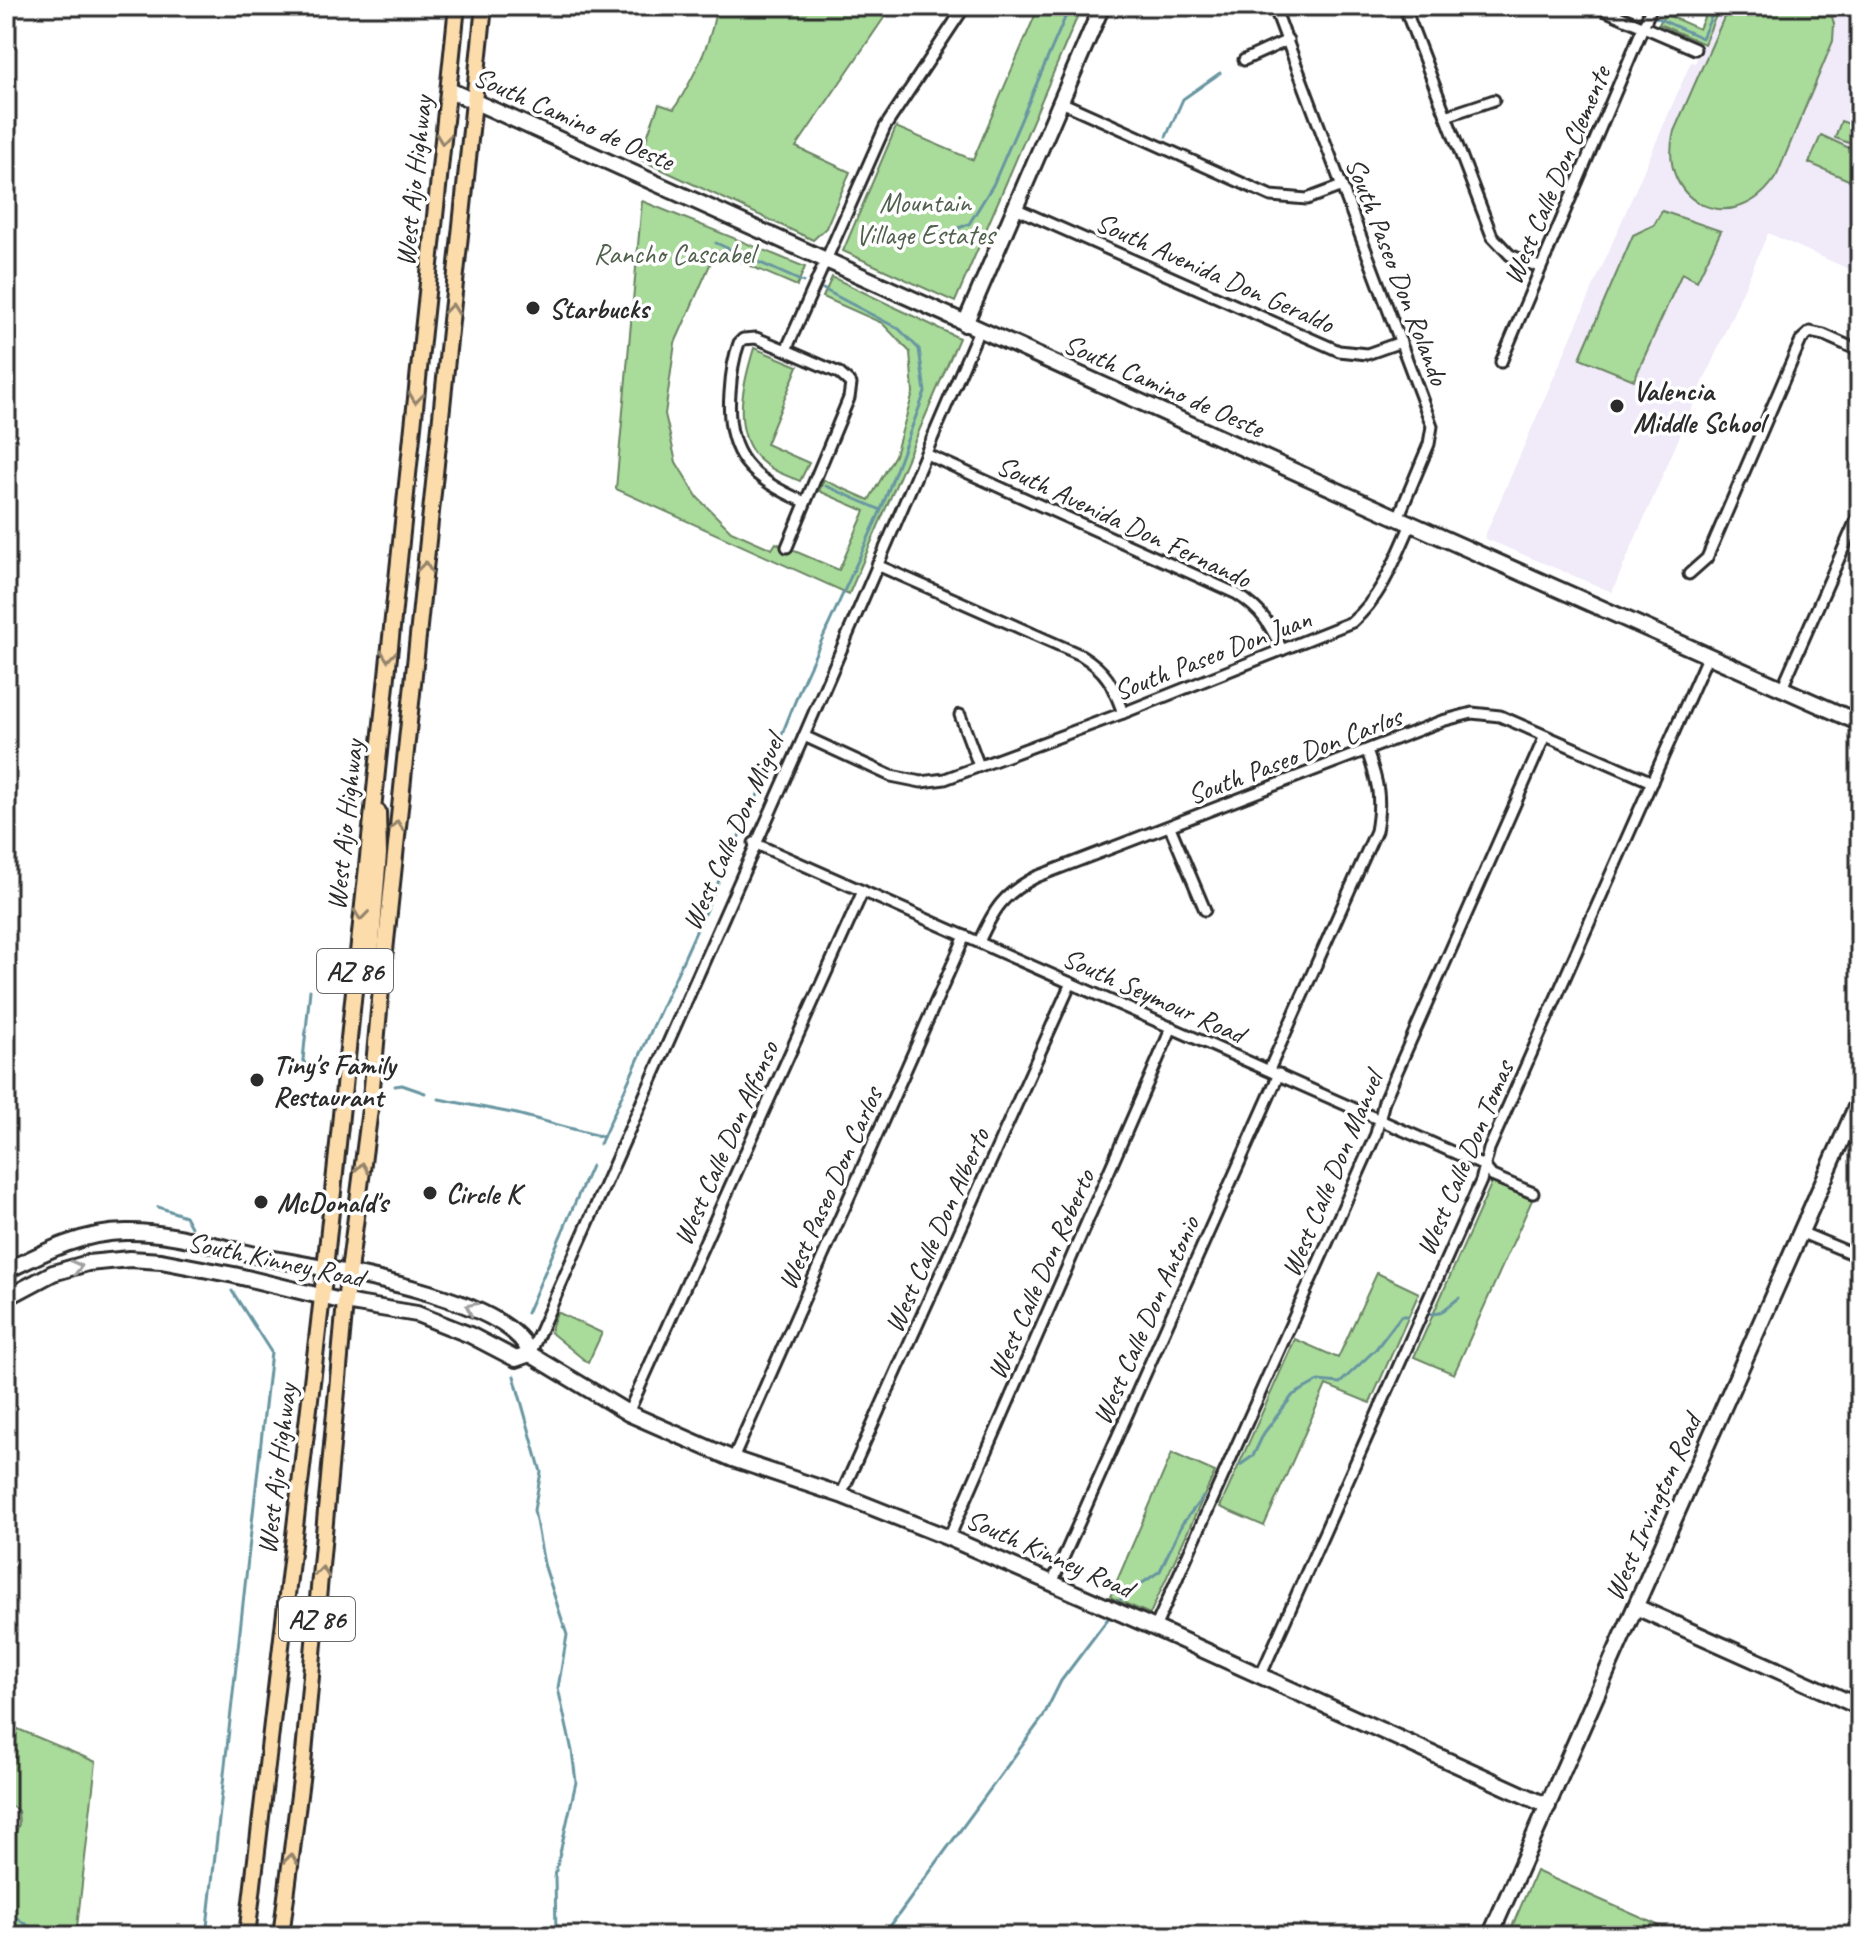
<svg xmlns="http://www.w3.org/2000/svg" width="1866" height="1942" viewBox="0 0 1866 1942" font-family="Caveat,sans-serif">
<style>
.built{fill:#f0eaf9}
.green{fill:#a9db9b;stroke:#6a8363;stroke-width:2}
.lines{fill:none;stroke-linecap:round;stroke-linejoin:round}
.stream{stroke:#6896a1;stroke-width:3}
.street-casing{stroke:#2b2b2b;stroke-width:15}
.secondary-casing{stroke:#2b2b2b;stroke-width:20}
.primary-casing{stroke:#2b2b2b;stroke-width:20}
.street{stroke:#fff;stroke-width:9}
.secondary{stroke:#fff;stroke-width:14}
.primary{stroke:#fddcac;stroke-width:14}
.oneway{stroke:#94846c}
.oneway2{stroke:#a0a0a0}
.poi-dot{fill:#2b2b2b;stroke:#fff;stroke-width:3}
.labels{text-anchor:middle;stroke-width:7;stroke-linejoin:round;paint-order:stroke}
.shield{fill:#fff;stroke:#6b6b6b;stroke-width:2}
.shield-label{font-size:26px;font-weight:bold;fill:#2b2b2b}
.street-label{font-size:28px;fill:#2b2b2b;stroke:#fff}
.park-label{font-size:28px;fill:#51604d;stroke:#fff}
.poi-label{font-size:28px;font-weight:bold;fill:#2b2b2b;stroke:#fff;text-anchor:start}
</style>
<rect width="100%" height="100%" fill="#fff"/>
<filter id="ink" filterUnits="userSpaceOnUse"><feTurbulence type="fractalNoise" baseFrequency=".0125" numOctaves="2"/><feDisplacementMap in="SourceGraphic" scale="16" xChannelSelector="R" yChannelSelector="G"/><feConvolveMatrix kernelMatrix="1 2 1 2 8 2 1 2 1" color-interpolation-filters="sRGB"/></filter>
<g filter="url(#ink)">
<!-- built -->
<polygon class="built" points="1720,6 1860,6 1860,274 1768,233 1612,592 1484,538 1691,62 1695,63"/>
<!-- green -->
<g class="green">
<path d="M716,6h176l-96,141 54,25 -24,56 -13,12 -174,-81 20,-55 15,5c19,-30 39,-68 42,-103z"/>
<polygon points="1039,6 1082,6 955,302 843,251 896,127 973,160"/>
<polygon points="1709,6 1720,6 1704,44 1659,24 1665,14 1699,29"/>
<path d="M1729,6h100l5,18 -1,17 -56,134c-40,65 -122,30 -103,-44z"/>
<polygon points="1841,121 1860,128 1860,147 1835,138"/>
<polygon points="1821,135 1860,153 1860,185 1809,163"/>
<polygon points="642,201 805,267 797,286 716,251 675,343 665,414 676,462 698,498 731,531 772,549 776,543 839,570 865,511 819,491 824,480 869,500 895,455 913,393 910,352 882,323 823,297 832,277 959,338 849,594 616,489"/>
<polygon points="1662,211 1721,231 1697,281 1682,273 1634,380 1580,358 1633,235 1654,225"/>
<path d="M754,348l44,18 -32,78 43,19 -9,18c-15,-6 -32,-12 -43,-24 -26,-30 -13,-76 -3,-109z"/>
<polygon points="1492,1182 1532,1200 1454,1374 1414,1357"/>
<polygon points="1377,1273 1419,1293 1370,1403 1326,1385 1264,1526 1220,1507 1295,1339 1338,1358"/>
<polygon points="557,1312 602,1333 588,1363 550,1332"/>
<polygon points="1172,1453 1215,1472 1150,1614 1110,1597"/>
<polygon points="6,1724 96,1762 76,1936 6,1936 12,1842 19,1824 18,1811 6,1802"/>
<polygon points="1536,1871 1682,1936 1508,1936"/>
</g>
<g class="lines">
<!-- stream -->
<g class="stream">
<polyline points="1633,6 1642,11"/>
<polyline points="1655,17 1702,38 1716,6"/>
<polyline points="1166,137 1183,99 1220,73"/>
<polyline points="943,234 969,224 993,185 1070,6"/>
<polyline points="716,243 803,282"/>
<polyline points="826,486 881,510"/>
<polyline points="310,990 303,1060 309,1071 318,1073"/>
<polyline points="395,1086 402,1085 425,1093"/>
<polyline points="439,1099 517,1114 603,1137"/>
<polyline points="600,1144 759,792 804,679 881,510 925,392 919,349 899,329 823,289"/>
<polyline points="158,1207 185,1216 191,1227"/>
<polyline points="527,1313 591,1166"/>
<polyline points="1430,1314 1440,1313 1459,1298"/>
<polyline points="514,1376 541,1472 534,1510 544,1564 567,1635 558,1688 572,1751 576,1782 555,1875 556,1936"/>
<polyline points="1240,1465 1253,1456 1264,1433 1293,1395 1318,1381 1340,1383 1376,1349 1401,1316 1408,1316"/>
<polyline points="1119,1602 1122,1597 1160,1571 1182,1524 1203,1497"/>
<polyline points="6,1916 18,1919 43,1936"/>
<polyline points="206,1936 271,1352 232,1291"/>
<polyline points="883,1936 1043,1717 1061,1681 1110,1616"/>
</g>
<defs>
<g id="street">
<polyline points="1274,6 1432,426 1429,444 1398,518"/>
<polyline points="1404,6 1492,236 1510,255 1539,267"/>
<polyline points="1595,6 1695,49"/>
<polyline points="1244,60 1288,40"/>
<polyline points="1061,102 1271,196 1307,199 1342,186"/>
<polyline points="1446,116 1494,100"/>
<polyline points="1015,208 1339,351 1367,354 1401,342"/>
<path d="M786,350l-30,-12 -13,1 -4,4c-6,16 -8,33 -9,50 -5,63 21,85 75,109"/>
<polyline points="1501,362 1652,6"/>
<path d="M926,454l311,140c26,17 32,29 45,56"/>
<polyline points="787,547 849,398 851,384 839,373 786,350 885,127 965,6"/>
<path d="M877,565l204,90c27,17 31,29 42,58"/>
<polyline points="1689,574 1707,558 1801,340 1810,332 1824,335 1860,351"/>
<polyline points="1782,688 1860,511"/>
<polyline points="960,715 979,766"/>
<path d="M804,736l87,40 30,6 24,-3 178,-66 229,-91c30,-26 43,-62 59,-98"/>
<polyline points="1170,827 1205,910"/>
<polyline points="754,843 1484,1166 1492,1176 1533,1193"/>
<path d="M979,942c15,-33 24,-48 57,-65l406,-156 30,-8 28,3 152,66"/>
<path d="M1269,1070l107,-239c6,-33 2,-49 -9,-80"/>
<polyline points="1800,1232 1860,1257"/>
<polyline points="530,1354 804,736 979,330"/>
<polyline points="628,1413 863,891"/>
<polyline points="733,1459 965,936"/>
<polyline points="841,1495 1071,983"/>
<polyline points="949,1538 1172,1027"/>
<polyline points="1052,1583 1279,1074"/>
<polyline points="1155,1628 1376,1134 1384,1101 1545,736"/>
<polyline points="1260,1677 1481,1181 1489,1149 1708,655"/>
</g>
<g id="secondary">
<polyline points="449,90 1398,518 1860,723"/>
<polyline points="965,324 1102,6"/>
<path d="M6,1271c38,-19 77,-39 120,-39 48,-1 97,17 143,26 57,11 241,38 261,96l98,59 105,46 108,36 108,43 206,90 393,178"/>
<polyline points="6,1298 53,1273 88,1263 130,1259 161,1261 234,1275 345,1302 417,1314 470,1335 516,1359 530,1354"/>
<polyline points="1636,1607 1860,1707"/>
<polyline points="1490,1936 1860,1098"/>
</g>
<g id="primary">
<polyline points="378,812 379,854 370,967 373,982 381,989"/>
<polyline points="247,1936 322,1297 457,6"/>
<polyline points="281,1936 303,1764 345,1302 370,1109 381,989 484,6"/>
</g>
</defs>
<!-- street casing -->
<use href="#street" class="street-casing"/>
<!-- secondary casing -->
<use href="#secondary" class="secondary-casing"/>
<!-- primary casing -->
<use href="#primary" class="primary-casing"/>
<!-- street -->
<use href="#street" class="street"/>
<!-- secondary -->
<use href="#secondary" class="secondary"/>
<!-- primary -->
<use href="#primary" class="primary"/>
</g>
<!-- one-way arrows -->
<defs><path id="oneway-chevron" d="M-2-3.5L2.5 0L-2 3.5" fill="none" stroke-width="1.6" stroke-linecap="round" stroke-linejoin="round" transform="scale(2)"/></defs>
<g class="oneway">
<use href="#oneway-chevron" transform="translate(443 139) rotate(96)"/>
<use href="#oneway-chevron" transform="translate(452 309) rotate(-84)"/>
<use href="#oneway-chevron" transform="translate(416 398) rotate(96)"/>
<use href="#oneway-chevron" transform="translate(425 567) rotate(-84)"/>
<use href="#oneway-chevron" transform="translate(388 656) rotate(96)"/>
<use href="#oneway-chevron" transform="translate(397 826) rotate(-84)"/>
<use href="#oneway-chevron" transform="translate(361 915) rotate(96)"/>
<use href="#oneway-chevron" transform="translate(362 1168) rotate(-82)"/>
<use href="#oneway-chevron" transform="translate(322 1572) rotate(-84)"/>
<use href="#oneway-chevron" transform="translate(291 1859) rotate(-83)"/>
</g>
<g class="oneway2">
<use href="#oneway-chevron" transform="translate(77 1267) rotate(-14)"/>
<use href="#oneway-chevron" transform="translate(471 1308) rotate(-154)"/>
</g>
</g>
<!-- markers -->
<g class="poi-dot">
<circle cx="533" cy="308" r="8"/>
<circle cx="1617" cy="406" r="8"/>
<circle cx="257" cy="1080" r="8"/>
<circle cx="430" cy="1193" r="8"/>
<circle cx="261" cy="1202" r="8"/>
</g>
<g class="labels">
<!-- shield labels -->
<g class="shield">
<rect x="317" y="949" width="76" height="44" rx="6"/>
<rect x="279" y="1597" width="76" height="44" rx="6"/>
</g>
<g class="shield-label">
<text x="355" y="980">AZ 86</text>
<text x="317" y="1628">AZ 86</text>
</g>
<!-- street labels -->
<g class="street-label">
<text transform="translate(574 118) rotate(24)" y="10">South Camino de Oeste</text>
<text transform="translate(1556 175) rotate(-67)" y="10">West Calle Don Clemente</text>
<text transform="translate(413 181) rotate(-84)" y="10">West Ajo Highway</text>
<text transform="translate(1398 271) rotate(69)" y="10">South Paseo Don Rolando</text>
<text transform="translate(1215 272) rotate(24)" y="10">South Avenida Don Geraldo</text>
<text transform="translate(1164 385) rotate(24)" y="10">South Camino de Oeste</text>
<text transform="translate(1124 521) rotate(25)" y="10">South Avenida Don Fernando</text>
<text transform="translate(1212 654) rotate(-21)" y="10">South Paseo Don Juan</text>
<text transform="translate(1294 755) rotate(-21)" y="10">South Paseo Don Carlos</text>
<text transform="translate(344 825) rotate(-84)" y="10">West Ajo Highway</text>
<text transform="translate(732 832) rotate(-66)" y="10">West Calle Don Miguel</text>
<text transform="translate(1154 995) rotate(24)" y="10">South Seymour Road</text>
<text transform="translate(725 1143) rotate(-66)" y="10">West Calle Don Alfonso</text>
<text transform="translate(1464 1158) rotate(-67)" y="10">West Calle Don Tomas</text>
<text transform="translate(1331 1174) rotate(-67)" y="10">West Calle Don Manuel</text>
<text transform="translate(829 1188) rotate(-66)" y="10">West Paseo Don Carlos</text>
<text transform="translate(936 1230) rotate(-66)" y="10">West Calle Don Alberto</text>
<text transform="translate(276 1259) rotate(12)" y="10">South Kinney Road</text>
<text transform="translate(1040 1274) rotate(-66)" y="10">West Calle Don Roberto</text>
<text transform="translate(1145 1320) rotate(-66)" y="10">West Calle Don Antonio</text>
<text transform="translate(276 1469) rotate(-83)" y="10">West Ajo Highway</text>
<text transform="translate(1652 1507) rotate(-66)" y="10">West Irvington Road</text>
<text transform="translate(1050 1553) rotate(24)" y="10">South Kinney Road</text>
</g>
<!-- park labels -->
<g class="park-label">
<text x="925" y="212">Mountain<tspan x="925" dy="32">Village Estates</tspan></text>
<text x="674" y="263">Rancho Cascabel</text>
</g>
<!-- poi labels -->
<g class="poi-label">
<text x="549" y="318">Starbucks</text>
<text x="1633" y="400">Valencia<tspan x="1633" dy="32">Middle School</tspan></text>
<text x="273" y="1074">Tiny's Family<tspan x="273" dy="32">Restaurant</tspan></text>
<text x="446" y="1203">Circle K</text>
<text x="277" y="1212">McDonald's</text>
</g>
</g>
<!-- margin -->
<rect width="1866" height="1942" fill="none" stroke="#fff" stroke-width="32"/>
<rect x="16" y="16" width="1834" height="1910" fill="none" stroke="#2b2b2b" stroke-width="3" filter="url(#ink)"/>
</svg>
